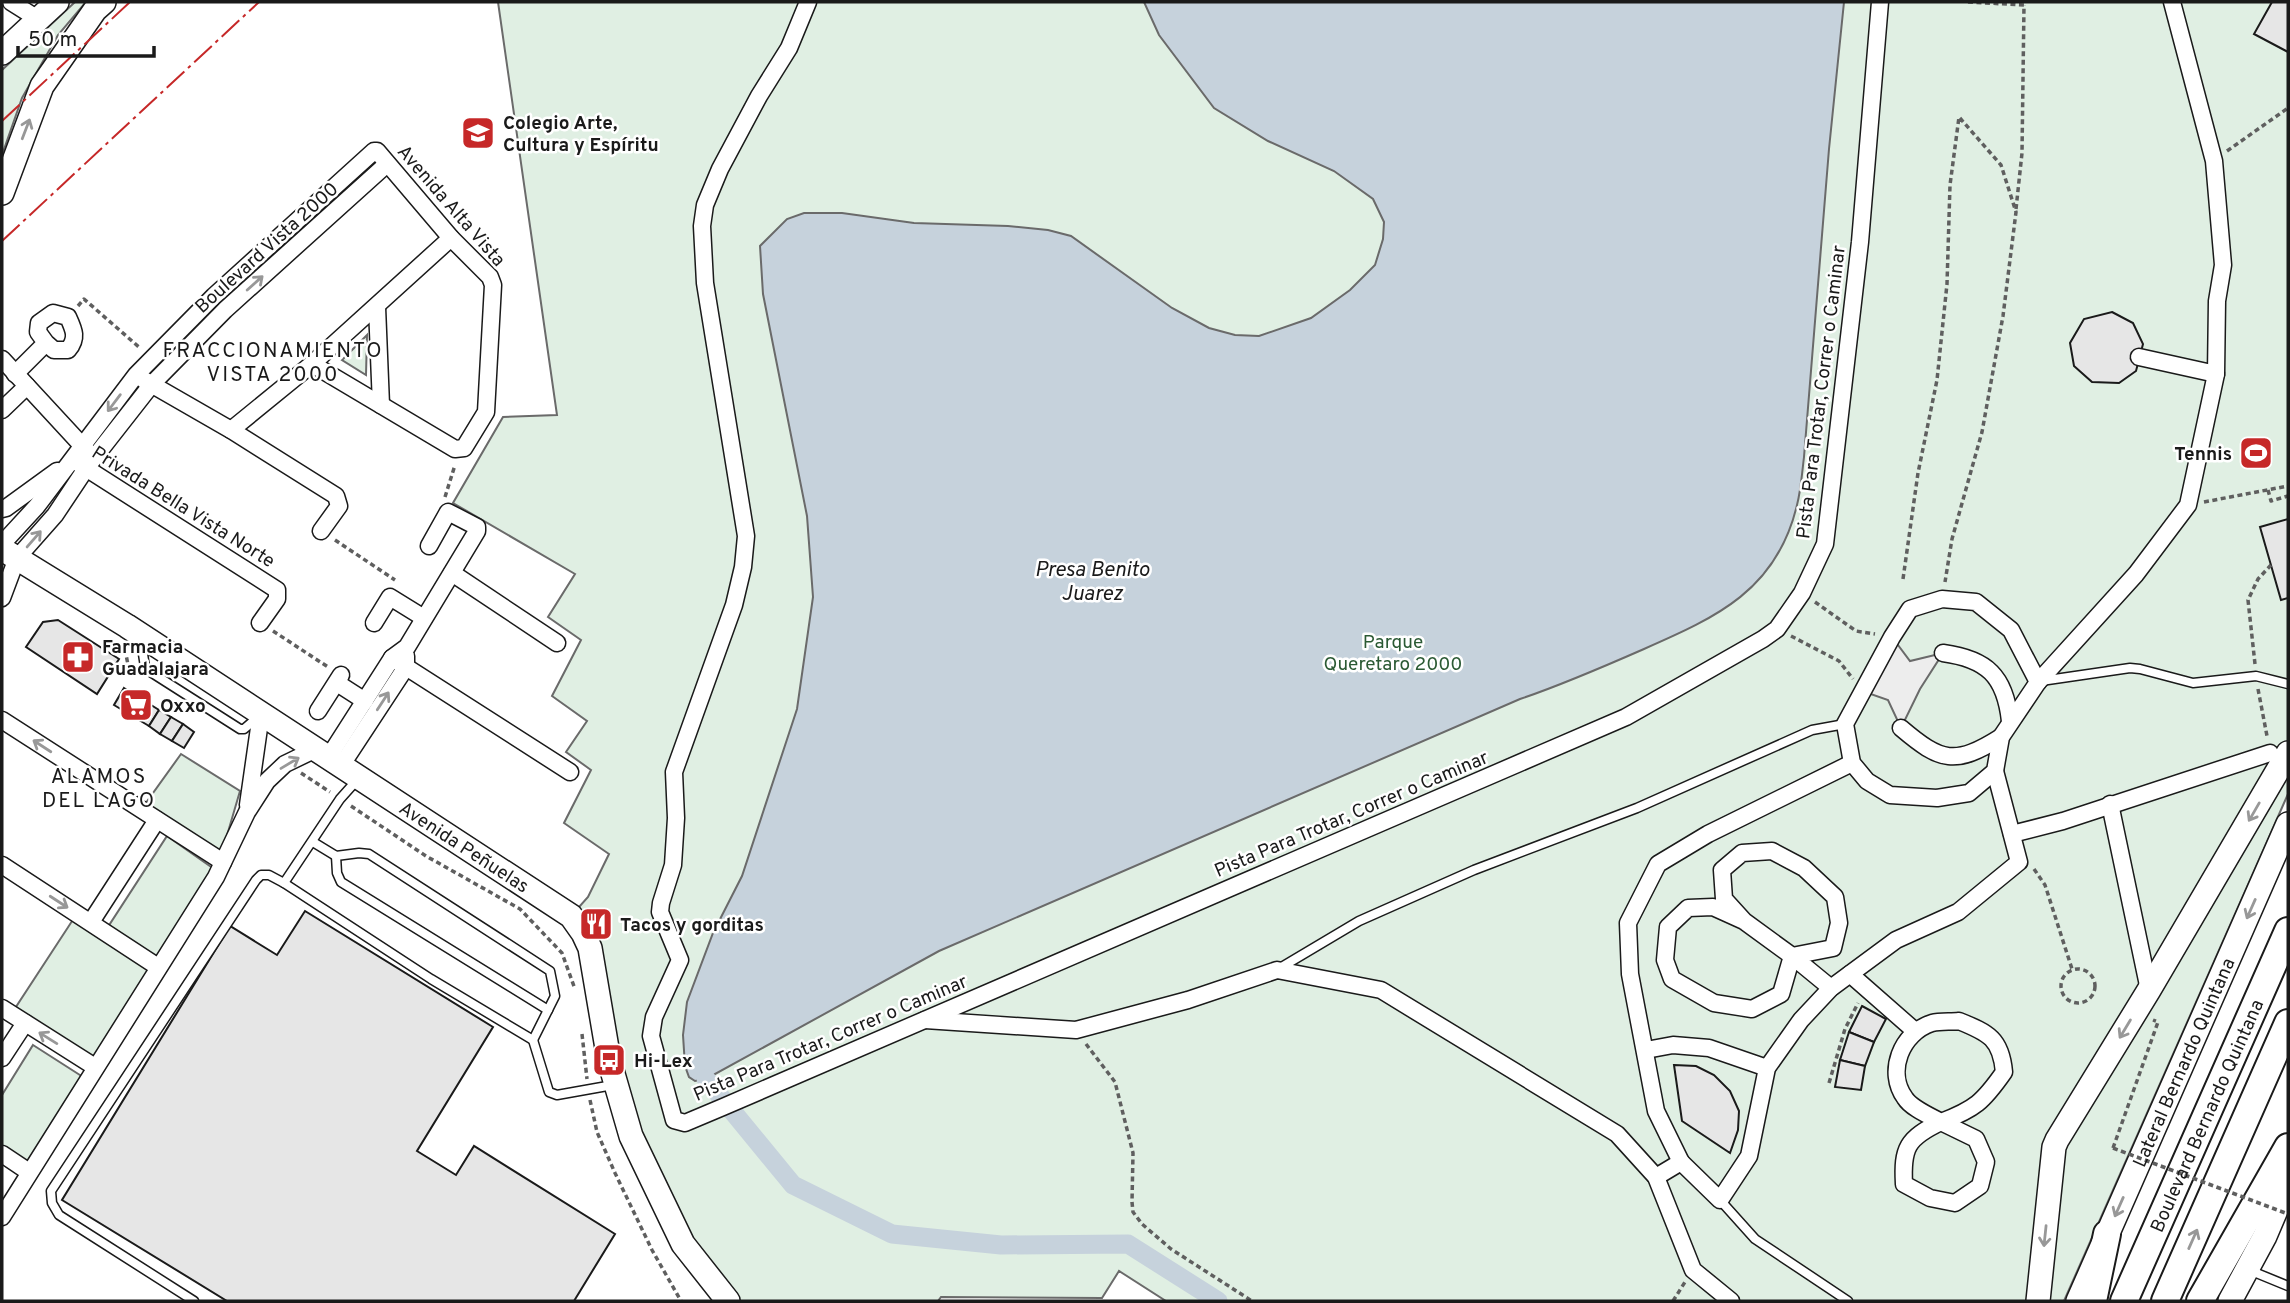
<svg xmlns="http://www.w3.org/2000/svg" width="2290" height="1303" viewBox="0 0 2290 1303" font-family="Overpass,sans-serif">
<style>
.green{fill:#e0efe3;stroke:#6a6a6a;stroke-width:2}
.parking{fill:#ededed;stroke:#6a6a6a;stroke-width:2}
.water{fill:#c6d2dc;stroke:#6a6a6a;stroke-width:2}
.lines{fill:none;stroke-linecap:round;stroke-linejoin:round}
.canal{stroke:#c6d2dc;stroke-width:19}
.building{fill:#e6e6e6;stroke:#1a1a1a;stroke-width:2}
.lane-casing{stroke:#1a1a1a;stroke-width:11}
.street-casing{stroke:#1a1a1a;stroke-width:19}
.secondary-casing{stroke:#1a1a1a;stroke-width:26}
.primary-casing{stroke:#1a1a1a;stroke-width:30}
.path{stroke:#5f5f5f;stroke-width:3.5;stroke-dasharray:5 3.5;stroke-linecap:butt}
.lane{stroke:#fff;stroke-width:8}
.street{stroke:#fff;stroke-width:16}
.secondary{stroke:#fff;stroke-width:23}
.primary{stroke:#fff;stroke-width:26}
.path-bridge{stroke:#5f5f5f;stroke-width:3.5;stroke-dasharray:5 3.5;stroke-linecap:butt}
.power{stroke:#c62828;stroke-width:2;stroke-dasharray:24 5 3.5 5;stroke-linecap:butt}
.oneway{stroke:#989898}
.labels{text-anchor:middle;stroke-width:5;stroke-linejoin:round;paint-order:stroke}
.poi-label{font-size:19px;font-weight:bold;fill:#1a1a1a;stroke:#fff;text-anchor:start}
.street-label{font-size:19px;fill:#1a1a1a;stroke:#fff}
.park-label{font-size:19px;fill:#2b5a34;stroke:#fff}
.neighbourhood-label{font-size:21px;letter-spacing:2px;fill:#1a1a1a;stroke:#fff}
.water-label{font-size:21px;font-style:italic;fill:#1a1a1a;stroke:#fff}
</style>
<rect width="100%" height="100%" fill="#fff"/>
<!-- green -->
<g class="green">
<polygon points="75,2 86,2 58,35 22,98 2,155 2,70"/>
<polygon points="498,2 2288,2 2288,794 2064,1301 1166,1301 1119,1271 1102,1298 941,1297 938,1301 733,1301 683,1244 631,1136 571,916 588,897 609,854 564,823 591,770 566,752 587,721 552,696 581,640 548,617 575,574 453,503 503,417 557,415"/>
<polygon points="367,335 366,375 342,360"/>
<polygon points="181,754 240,791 221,856 143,807"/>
<polygon points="167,836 214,869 158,960 106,930"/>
<polygon points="76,915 158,967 94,1065 12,1013"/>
<polygon points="33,1045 83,1077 29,1166 2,1147 2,1095"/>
</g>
<!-- parking -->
<polygon class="parking" points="1892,637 1910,661 1943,653 1920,689 1901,728 1888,700 1862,691"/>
<!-- water -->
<path class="water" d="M1144,2h700l-15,147 -25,308c-2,16 -3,33 -7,48 -20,85 -80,112 -153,144 -41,18 -82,36 -124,50l-581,252 -233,128 -11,2 -6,-4 -4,-11 -2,-31 4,-33 26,-69 29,-57 55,-167 16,-112 -6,-81 -44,-222 -3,-48 27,-27 17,-6h38l72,10 94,3 40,4 23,6 101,72 37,20 26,7 24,1 52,-18 39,-28 25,-25 8,-26 1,-17 -11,-23 -39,-28 -66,-30 -54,-33 -55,-73z"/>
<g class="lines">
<!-- canal -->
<polyline class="canal" points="706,1079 793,1185 892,1234 1001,1245 1128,1244 1218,1301"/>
</g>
<!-- building -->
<g class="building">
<polygon points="2272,2 2288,2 2288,52 2254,34"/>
<polygon points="2112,312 2133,323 2143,344 2136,371 2119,383 2092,382 2074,366 2070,343 2084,319"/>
<polygon points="2288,519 2288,598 2281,600 2260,527"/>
<polygon points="58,620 119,659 97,694 26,647 43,622"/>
<polygon points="124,688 159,710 149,726 114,705"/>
<polygon points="159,710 171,717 160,734 149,726"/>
<polygon points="171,717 183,724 172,741 160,734"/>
<polygon points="183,724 194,732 184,748 172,741"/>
<polygon points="305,911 493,1027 417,1151 456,1175 474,1146 615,1234 574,1301 227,1301 62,1200 230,926 277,955"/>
<polygon points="1862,1006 1886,1019 1874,1042 1849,1032"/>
<polygon points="1849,1032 1874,1042 1865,1066 1840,1060"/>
<polygon points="1840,1060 1865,1066 1861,1090 1835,1087"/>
<polygon points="1674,1065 1696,1066 1714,1075 1730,1091 1739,1111 1738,1130 1730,1153 1682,1121"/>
</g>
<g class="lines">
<defs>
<g id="lane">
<polyline points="141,641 145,667 149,671 240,729 244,729 258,717"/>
<polyline points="2041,681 2130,668 2140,669 2193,683 2256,676 2288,684"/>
<polyline points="357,780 340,799 284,883 431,979 533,1040 549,1092 557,1095 613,1085"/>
<polyline points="313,842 336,856 359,853 369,854 550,971 555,996 533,1040"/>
<polyline points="336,856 337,873 341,882 548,1010"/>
<polyline points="1280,968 1359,921 1474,870 1637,808 1812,730 1845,724"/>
<polyline points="1720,1200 1755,1239 1848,1301"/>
<polyline points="2249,1270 2288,1286"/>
<polyline points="194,1301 59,1215 52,1203 51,1191 256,880 261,875 269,875 284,883"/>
</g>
<g id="street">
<polyline points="11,2 38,19"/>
<polyline points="808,2 789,48 759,96 720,169 705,205 702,226 705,283 746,536 743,567 734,605 674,772 676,818 673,865 661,903 660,912 680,960 654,1017 651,1036 674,1120 685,1123 723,1107 1626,717 1763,639 1777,629 1802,593 1825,544 1860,242 1880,2"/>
<polyline points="377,307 381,405"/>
<polyline points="2139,357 2216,374"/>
<polyline points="2,359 88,452"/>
<path d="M15,374l31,-31 8,7h14c10,-12 6,-20 0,-33l-15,-4 -14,10 -1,9 8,11"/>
<polyline points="144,380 231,430 336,496 339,506 321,531"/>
<polyline points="2,410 27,386"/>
<polyline points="231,430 312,364 451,238"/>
<polyline points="78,463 277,590 277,599 260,623"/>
<polyline points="2,509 6,508 57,471"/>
<polyline points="2,544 37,506 136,375 214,296 374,151 377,151 451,238 490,277 493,285 486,412 464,448 455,449 312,364"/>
<polyline points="452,573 557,643"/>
<polyline points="2,598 17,558 55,515 87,467 152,384 225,310 387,164"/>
<polygon points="1942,599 1976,602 2011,630 2038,682 2001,737 1995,771 1969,793 1937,798 1890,795 1867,781 1852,763 1845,724 1892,637 1910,609"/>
<polyline points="374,623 390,597 424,618"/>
<path d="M1943,653c44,6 62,23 67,68"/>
<polyline points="392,658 570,772"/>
<polyline points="2038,682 2136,574 2188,505 2216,374 2217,301 2223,265 2214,161 2172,2"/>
<polyline points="337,683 365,701"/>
<polyline points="318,711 341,675"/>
<polyline points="2,720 223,862"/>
<path d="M1901,728c40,34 54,38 100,9"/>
<polyline points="328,758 392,658 407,647 477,531 477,527 448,512 429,546"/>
<polyline points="341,766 406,667 406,656"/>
<polyline points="2110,804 2149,990"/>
<polyline points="248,805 261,714"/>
<polyline points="2012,834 2063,821 2270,753"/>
<polyline points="2,865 158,967"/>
<polyline points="1744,921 1724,899 1722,870 1742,853 1772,851 1804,868 1835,897 1839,923 1833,948 1792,956 1744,921 1713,907 1688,908 1668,927 1665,960 1672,979 1714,1003 1752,1009 1781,994 1792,956 1831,988"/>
<polyline points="91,922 157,820"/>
<polyline points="1850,974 1915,1031"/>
<polyline points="2,1008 95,1067"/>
<polyline points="925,1020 1076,1030 1188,1000 1277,970 1381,990 1617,1134 1656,1177 1693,1270 1731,1301"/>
<path d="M1959,1021c30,12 42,18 45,51 -21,30 -29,37 -63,50 -11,-6 -30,-14 -36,-24 -19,-26 -4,-65 27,-75 8,-2 19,-1 27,-2z"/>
<polyline points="1646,1050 1673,1045 1709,1048 1767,1068"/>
<polyline points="2,1058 25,1023"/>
<path d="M1941,1122l35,17 10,23 -6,24 -25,17 -25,-5 -26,-14c-2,-36 3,-46 37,-62z"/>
<polyline points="2,1154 29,1172"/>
<polyline points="1681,1162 1656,1111 1630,974 1628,923 1658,864 1708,834 1852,763"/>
<polyline points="1656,1177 1681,1162 1720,1200 1749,1156 1767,1068 1801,1020 1831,988 1896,940 1958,912 2019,862 1995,771"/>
<polyline points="2,1217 216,877 247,812 267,781 285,764 316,749"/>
</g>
<g id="secondary">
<polyline points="2,53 57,2"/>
<polyline points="2,193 42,86 95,10 104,2"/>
<path id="s1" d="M2,549l125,77 444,290 12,17 7,15 19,112 22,76 52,108 45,57"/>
<polyline points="2038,1301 2054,1147 2057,1140 2149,990 2288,753"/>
<path id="s2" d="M2078,1301l210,-477"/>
<polyline points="2230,1301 2265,1236 2288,1182"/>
</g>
<g id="primary">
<polyline points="2093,1301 2107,1234"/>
<path id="s3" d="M2124,1301l164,-370"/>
<polyline points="2165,1301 2288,1023"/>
<polyline points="2200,1301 2288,1147"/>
</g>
</defs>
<!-- lane casing -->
<use href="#lane" class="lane-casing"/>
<!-- street casing -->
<use href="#street" class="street-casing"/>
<!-- secondary casing -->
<use href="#secondary" class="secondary-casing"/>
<!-- primary casing -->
<use href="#primary" class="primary-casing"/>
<!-- path -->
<g class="path">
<polyline points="1968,2 2024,5 2023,2"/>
<polyline points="2227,151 2288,108"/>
<polyline points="2016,209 2022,153 2024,5"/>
<polyline points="78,306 84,299 140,348"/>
<polyline points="2268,490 2271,501 2288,496"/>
<polyline points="445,497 455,465"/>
<polyline points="2204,502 2288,486"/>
<polyline points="335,540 395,580"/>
<polyline points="1903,579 1918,473 1937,380 1947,284 1950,185 1959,117 2001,165 2016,212 2003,316 1982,432 1952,539 1945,582"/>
<polyline points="1815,602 1856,631 1875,634"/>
<polyline points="273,631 328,667"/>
<polyline points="1791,636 1839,661 1853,679"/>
<polyline points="125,649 128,665 131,667"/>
<polyline points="2255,664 2248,600 2258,579 2271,565"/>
<polyline points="2258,689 2267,736"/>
<polyline points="301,773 330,792"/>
<polyline points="351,806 426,856 520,909 562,953 575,989"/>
<polyline points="2034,869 2045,885 2072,969"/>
<circle cx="2078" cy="986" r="17"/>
<polyline points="582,1034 587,1079"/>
<polyline points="1086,1044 1115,1082 1133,1153 1132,1202 1133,1212 1142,1224 1171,1249 1252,1301"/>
<polyline points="1829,1083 1845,1029 1858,1003"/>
<polyline points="590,1100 597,1132 615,1173 652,1250 681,1301"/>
<polyline points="2113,1148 2158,1022 2153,1020"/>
<polyline points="1673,1301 1685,1282"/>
</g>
<!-- lane -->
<use href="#lane" class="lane"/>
<!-- street -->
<use href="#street" class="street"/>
<!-- secondary -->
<use href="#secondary" class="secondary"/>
<!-- primary -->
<use href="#primary" class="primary"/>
<!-- path-bridge -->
<polyline class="path-bridge" points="2113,1148 2288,1214"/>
<!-- power -->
<g class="power">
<polyline points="2,121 130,2"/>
<polyline points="2,241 259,2"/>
</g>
</g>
<!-- one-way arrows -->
<defs><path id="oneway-shaft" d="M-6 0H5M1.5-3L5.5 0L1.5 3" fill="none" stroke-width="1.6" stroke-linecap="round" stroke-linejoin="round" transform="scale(1.75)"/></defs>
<g class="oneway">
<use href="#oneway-shaft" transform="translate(26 129) rotate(-69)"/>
<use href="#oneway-shaft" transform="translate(255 283) rotate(-42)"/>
<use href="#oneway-shaft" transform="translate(114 403) rotate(127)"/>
<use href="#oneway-shaft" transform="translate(34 539) rotate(-49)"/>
<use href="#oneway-shaft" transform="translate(383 701) rotate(-57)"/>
<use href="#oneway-shaft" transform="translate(42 746) rotate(-147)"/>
<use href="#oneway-shaft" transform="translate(290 763) rotate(-31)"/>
<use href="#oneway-shaft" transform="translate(2254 812) rotate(120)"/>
<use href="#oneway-shaft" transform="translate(59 902) rotate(33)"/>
<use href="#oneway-shaft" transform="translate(2251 909) rotate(114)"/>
<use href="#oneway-shaft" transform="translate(2125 1029) rotate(121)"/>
<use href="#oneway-shaft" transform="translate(48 1038) rotate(-148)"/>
<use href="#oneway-shaft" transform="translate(2119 1207) rotate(114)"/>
<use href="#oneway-shaft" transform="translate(2045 1236) rotate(96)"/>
<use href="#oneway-shaft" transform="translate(2193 1239) rotate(-66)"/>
</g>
<!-- icons -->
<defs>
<symbol id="school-square" viewBox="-11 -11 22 22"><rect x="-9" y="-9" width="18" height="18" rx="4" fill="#c62828" stroke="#fff"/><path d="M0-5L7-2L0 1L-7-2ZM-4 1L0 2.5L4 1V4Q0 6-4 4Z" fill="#fff"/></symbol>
<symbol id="stadium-square" viewBox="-11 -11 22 22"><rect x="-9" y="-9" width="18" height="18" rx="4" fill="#c62828" stroke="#fff"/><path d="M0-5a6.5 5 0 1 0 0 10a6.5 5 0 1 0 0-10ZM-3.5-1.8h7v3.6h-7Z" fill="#fff"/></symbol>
<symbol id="pharmacy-square" viewBox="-11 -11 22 22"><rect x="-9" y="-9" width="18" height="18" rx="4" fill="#c62828" stroke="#fff"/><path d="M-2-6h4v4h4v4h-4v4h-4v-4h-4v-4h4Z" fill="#fff"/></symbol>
<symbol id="supermarket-square" viewBox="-11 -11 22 22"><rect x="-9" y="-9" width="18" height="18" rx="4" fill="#c62828" stroke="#fff"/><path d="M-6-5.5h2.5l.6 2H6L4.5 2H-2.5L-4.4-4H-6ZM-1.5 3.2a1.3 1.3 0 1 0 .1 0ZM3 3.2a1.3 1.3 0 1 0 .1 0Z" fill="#fff"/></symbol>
<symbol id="restaurant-square" viewBox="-11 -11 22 22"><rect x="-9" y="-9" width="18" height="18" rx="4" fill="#c62828" stroke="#fff"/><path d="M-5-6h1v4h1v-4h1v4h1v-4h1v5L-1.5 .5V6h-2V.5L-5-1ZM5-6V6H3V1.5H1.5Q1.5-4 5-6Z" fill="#fff"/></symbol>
<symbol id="bus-square" viewBox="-11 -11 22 22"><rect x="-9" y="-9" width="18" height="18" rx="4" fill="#c62828" stroke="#fff"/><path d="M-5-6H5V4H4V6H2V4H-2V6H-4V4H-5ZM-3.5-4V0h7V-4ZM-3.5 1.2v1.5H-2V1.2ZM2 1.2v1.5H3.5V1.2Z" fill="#fff"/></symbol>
</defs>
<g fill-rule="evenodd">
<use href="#school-square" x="459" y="114" width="38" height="38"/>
<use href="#stadium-square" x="2237" y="434" width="38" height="38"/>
<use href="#pharmacy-square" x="59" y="638" width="38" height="38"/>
<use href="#supermarket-square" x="117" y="686" width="38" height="38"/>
<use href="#restaurant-square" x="577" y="905" width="38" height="38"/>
<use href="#bus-square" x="590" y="1041" width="38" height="38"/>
</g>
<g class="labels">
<!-- poi labels -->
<g class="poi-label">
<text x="503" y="129">Colegio Arte,<tspan x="503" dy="22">Cultura y Espíritu</tspan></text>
<text x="2232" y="460" text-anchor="end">Tennis</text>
<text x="102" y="653">Farmacia<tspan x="102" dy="22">Guadalajara</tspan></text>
<text x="160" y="712">Oxxo</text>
<text x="620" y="931">Tacos y gorditas</text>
<text x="634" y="1067">Hi-Lex</text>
</g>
<!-- street labels -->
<g class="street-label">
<text transform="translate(452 205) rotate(49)" y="7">Avenida Alta Vista</text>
<text transform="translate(266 247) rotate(-42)" y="7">Boulevard Vista 2000</text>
<text transform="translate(1820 392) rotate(-83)" y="7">Pista Para Trotar, Correr o Caminar</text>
<text transform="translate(184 506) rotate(32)" y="7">Privada Bella Vista Norte</text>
<text transform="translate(1351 813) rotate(-23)" y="7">Pista Para Trotar, Correr o Caminar</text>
<text dy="7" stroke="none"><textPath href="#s1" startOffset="550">Avenida Peñuelas</textPath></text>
<text transform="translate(830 1037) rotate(-23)" y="7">Pista Para Trotar, Correr o Caminar</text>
<text dy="7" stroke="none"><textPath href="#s2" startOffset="261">Lateral Bernardo Quintana</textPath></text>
<text dy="7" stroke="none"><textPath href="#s3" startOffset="203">Boulevard Bernardo Quintana</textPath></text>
</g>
<!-- park labels -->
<g class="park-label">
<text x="1393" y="648">Parque<tspan x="1393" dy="22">Queretaro 2000</tspan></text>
</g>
<!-- neighbourhood labels -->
<g class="neighbourhood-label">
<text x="273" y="357">FRACCIONAMIENTO<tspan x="273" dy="24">VISTA 2000</tspan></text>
<text x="99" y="783">ALAMOS<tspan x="99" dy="24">DEL LAGO</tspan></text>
</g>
<!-- water labels -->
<g class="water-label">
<text x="1092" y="576">Presa Benito<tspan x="1092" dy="24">Juarez</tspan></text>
</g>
</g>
<!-- border -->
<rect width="2290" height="1303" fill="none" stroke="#1a1a1a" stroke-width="7"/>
<!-- scale -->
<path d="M18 46v10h136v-10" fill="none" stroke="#1a1a1a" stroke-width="3.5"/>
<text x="28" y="46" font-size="21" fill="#1a1a1a" stroke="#ffffff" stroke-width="5" paint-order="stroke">50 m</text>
</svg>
